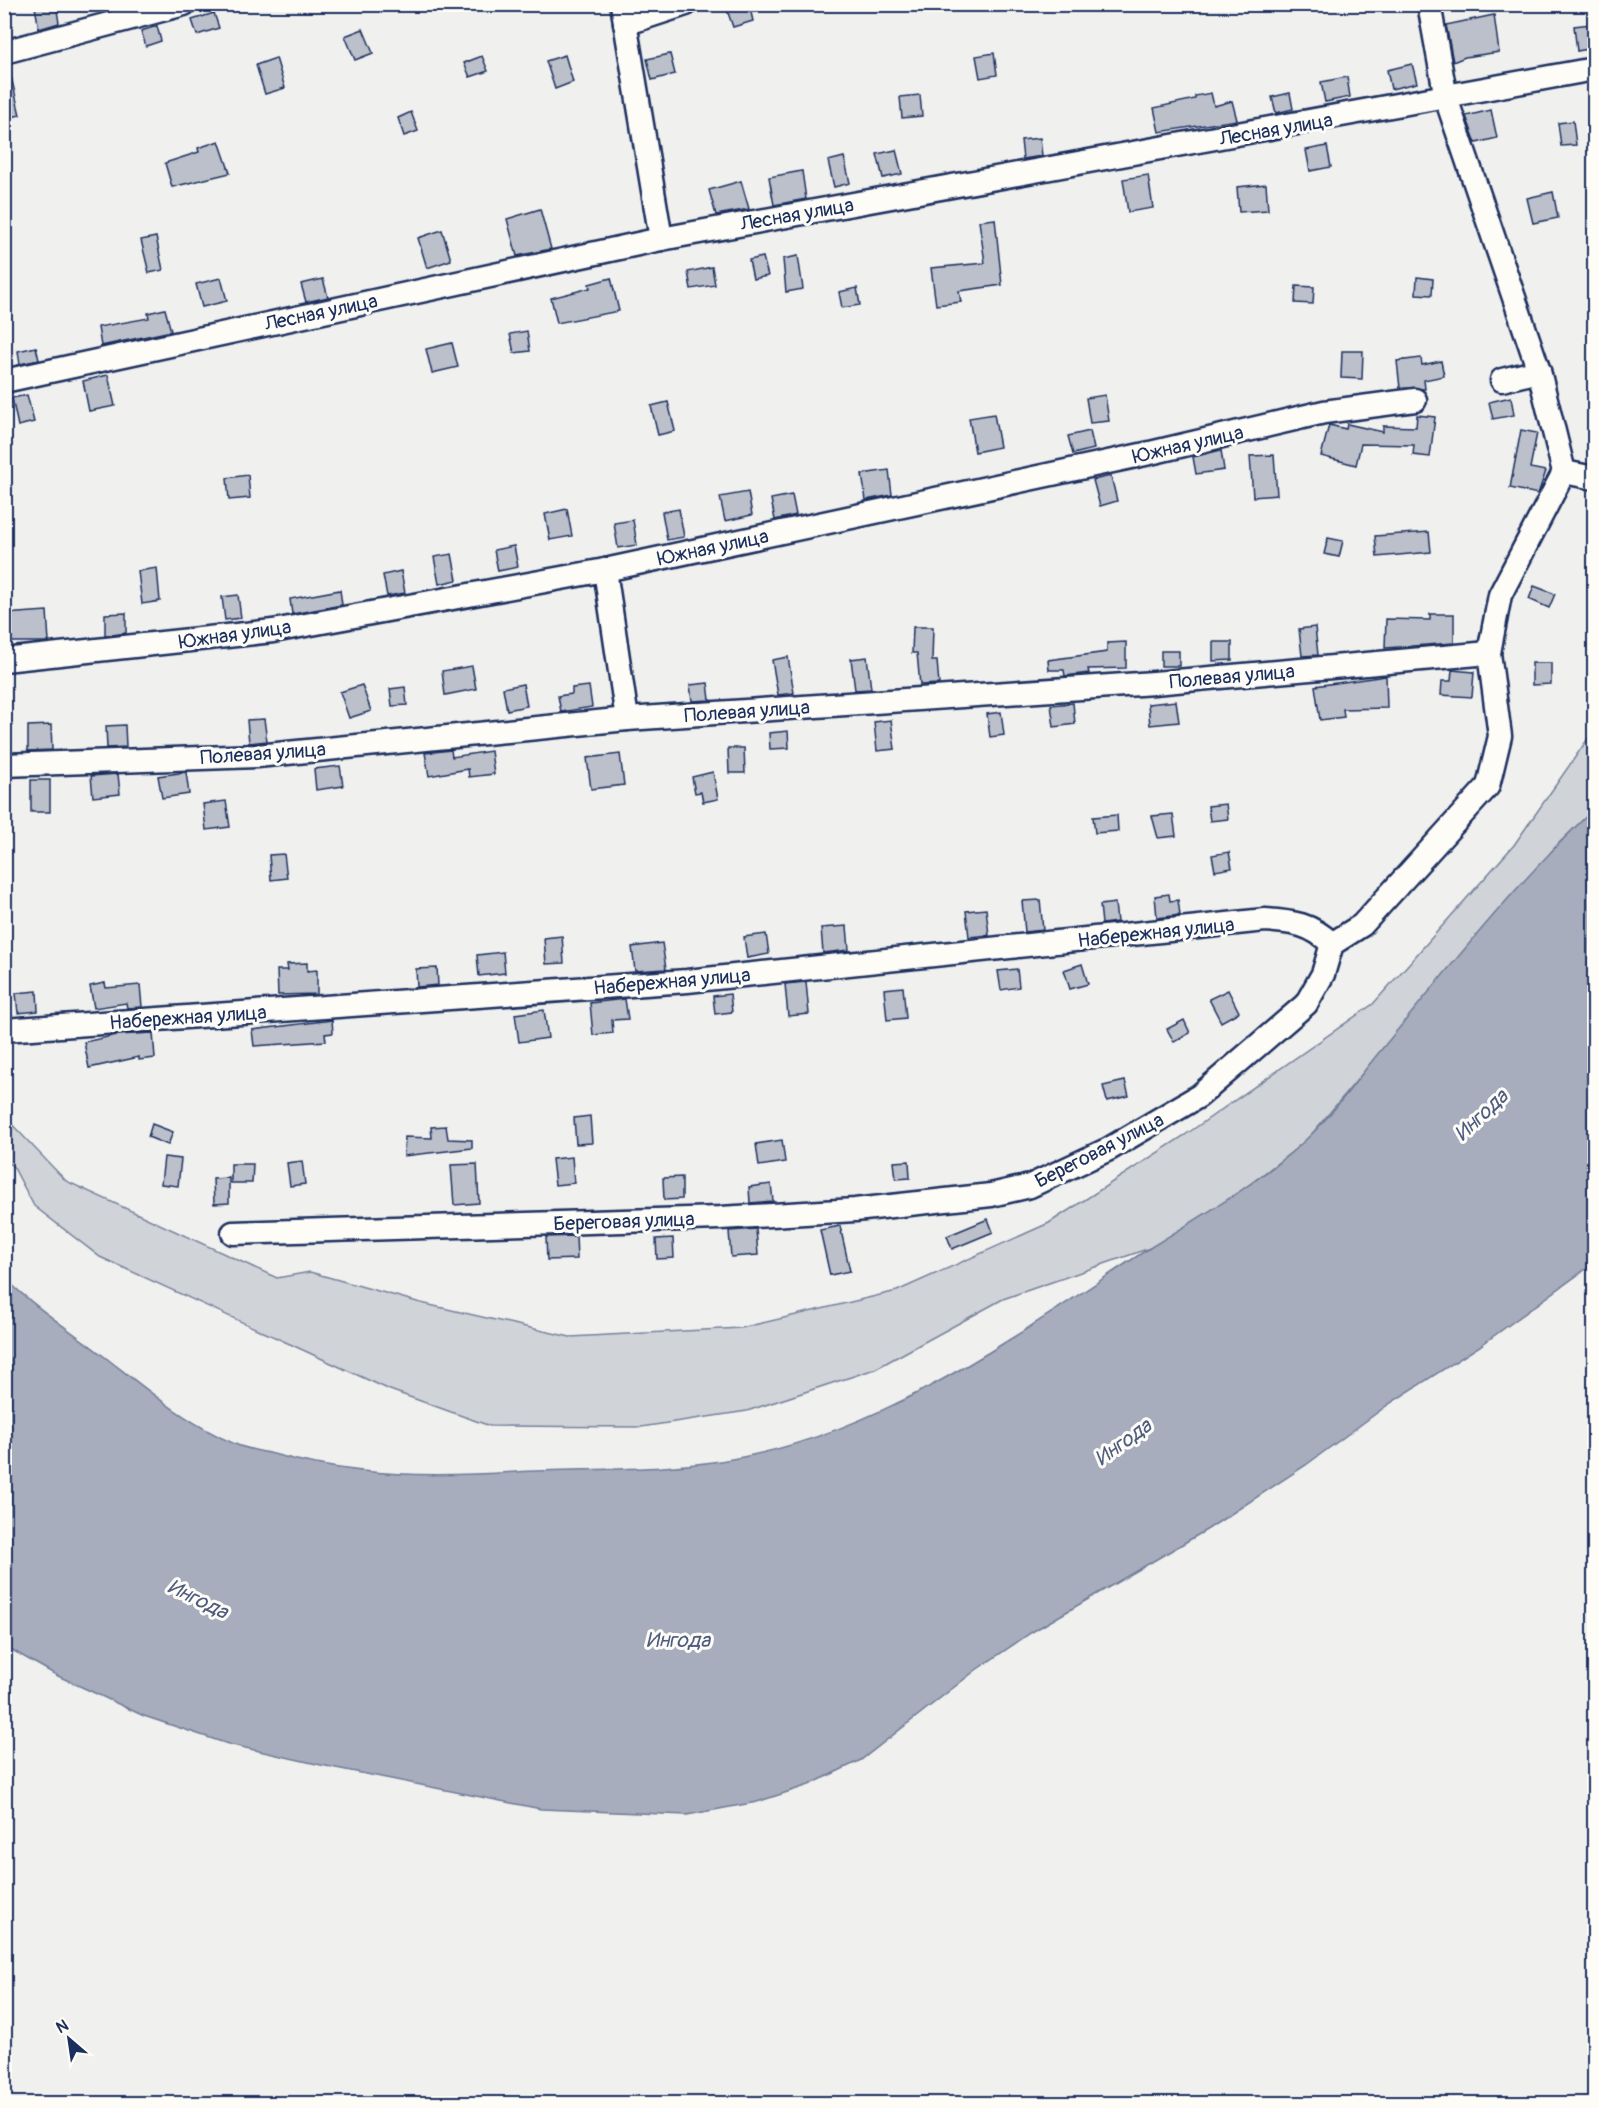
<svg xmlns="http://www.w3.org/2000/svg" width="1599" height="2108" viewBox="0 0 1599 2108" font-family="Pangolin,sans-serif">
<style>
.green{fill:#d0d3d8;stroke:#76819b;stroke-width:1.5}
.water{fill:#a7adbd;stroke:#6f7b97;stroke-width:1.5}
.building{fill:#bbc0ca;stroke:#1b2f5e;stroke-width:1.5}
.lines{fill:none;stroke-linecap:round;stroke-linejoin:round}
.minor-casing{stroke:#1b2f5e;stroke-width:27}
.minor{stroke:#fdfcf7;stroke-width:22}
.labels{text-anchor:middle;stroke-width:6;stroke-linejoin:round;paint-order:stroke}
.street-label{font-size:20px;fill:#1b2f5e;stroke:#fdfcf7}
.water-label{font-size:21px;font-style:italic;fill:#4c5b7f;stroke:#fdfcf7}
</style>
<rect width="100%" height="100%" fill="#f0f0ee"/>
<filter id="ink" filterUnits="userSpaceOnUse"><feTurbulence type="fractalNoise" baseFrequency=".0167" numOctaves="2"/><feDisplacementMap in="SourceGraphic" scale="12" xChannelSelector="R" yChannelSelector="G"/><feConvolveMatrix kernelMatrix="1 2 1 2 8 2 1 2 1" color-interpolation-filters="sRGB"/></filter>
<g filter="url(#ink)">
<!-- green -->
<polygon class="green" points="1594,730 1594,809 1558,844 1484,928 1306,1141 1227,1202 1150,1248 1003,1299 875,1369 747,1411 641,1427 490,1426 390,1390 100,1257 34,1206 14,1168 5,1159 5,1117 66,1181 277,1278 310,1272 421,1303 570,1337 741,1328 897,1291 1049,1223 1185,1135 1373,1004 1514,845"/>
<!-- water -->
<path class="water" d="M1594,809v454l-114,83 -91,58 -83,61 -98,64 -176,103 -56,38 -115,90 -52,25 -52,17 -70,13 -146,-6 -220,-44 -93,-21 -84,-28 -88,-41 -51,-29v-368c29,29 64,51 96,76 43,33 84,69 134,90 14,6 31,8 46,12 77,21 155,21 235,16 75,-4 152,0 227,-15 150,-30 276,-124 402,-206 54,-34 108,-64 156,-107 30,-26 54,-63 80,-94 68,-82 135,-167 213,-241z"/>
<!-- building -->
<g class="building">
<polygon points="56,4 59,23 39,29 35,7"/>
<polygon points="749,4 753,21 733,27 727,10"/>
<polygon points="214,13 219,28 197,35 192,20"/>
<polygon points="1494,15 1499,52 1465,57 1453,62 1446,25"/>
<polygon points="1591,24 1594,48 1577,51 1574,26"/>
<polygon points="157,26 161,41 146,46 141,31"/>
<polygon points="363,29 373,53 355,60 345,36"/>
<polygon points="994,53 997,75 980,78 976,56"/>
<polygon points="670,54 675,74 652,80 647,59"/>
<polygon points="565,55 573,82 555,89 546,61"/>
<polygon points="482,56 488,71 470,77 464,63"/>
<polygon points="276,58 285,88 265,94 256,65"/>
<polygon points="1412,64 1417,83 1391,89 1387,70"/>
<polygon points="10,72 20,115 4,119 4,73"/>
<polygon points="1347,77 1350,97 1325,102 1321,82"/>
<polygon points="1211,93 1214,106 1232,101 1237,120 1159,132 1154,108 1195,99 1195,96"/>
<polygon points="1290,93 1293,109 1276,113 1272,97"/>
<polygon points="920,95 922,116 902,118 900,97"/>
<polygon points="1491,110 1497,138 1476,143 1466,116"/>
<polygon points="411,112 418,131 404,136 398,118"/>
<polygon points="1573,121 1576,145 1561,146 1558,123"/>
<polygon points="1040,138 1042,156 1023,159 1021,140"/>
<polygon points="219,141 230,173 172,187 165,163 199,152 198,148"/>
<polygon points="1327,146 1331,167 1310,171 1306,150"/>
<polygon points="896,150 902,174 883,178 877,154"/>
<polygon points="844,157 850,183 834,187 828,161"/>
<polygon points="802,171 806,199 774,205 769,177"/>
<polygon points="1148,175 1153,208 1128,212 1123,179"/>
<polygon points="741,181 749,209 716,215 709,190"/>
<polygon points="1266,184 1268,210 1239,212 1237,187"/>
<polygon points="1553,192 1558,218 1533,223 1527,198"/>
<polygon points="540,209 551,249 517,256 507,219"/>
<polygon points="995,219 1002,285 959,291 961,302 936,305 931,268 985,263 979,221"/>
<polygon points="442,230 451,260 427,268 418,238"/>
<polygon points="156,237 163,270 149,273 141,240"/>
<polygon points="798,256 803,289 786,292 783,259"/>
<polygon points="763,257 768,276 753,279 749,260"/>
<polygon points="712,267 715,285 691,289 688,272"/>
<polygon points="1417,277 1433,279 1432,295 1416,294"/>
<polygon points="221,278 227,301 202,307 196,284"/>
<polygon points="611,278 619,311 557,323 551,298 590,288 589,284"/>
<polygon points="323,279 328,297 306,302 301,284"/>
<polygon points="1296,286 1314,287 1313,304 1295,303"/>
<polygon points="857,288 860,305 842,308 839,292"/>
<polygon points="165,309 171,331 101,346 98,327 149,318 148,313"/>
<polygon points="527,331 530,351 514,353 510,334"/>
<polygon points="452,343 458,367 432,373 426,349"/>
<polygon points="36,347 39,360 20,364 18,351"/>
<polygon points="1342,351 1363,351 1362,379 1341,378"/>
<polygon points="1421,358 1422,365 1441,361 1444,376 1424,380 1425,389 1400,388 1397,361"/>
<polygon points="108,375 115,406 89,411 83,381"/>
<polygon points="27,395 34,422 18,426 12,398"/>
<polygon points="1105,395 1109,421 1090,423 1086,398"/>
<polygon points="1511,397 1514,415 1493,419 1489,402"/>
<polygon points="668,402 675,431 658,435 651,406"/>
<polygon points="994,414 1000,447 975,452 969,418"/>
<polygon points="1417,415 1435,417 1430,457 1413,455 1414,445 1361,444 1356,465 1321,456 1329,425 1346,429 1347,424 1383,432 1383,426 1416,427"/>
<polygon points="1521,430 1537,433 1530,468 1546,471 1538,494 1510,488"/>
<polygon points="1090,431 1094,449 1073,454 1068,436"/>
<polygon points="1221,450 1224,470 1196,474 1193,457"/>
<polygon points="1274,455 1277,495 1253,497 1250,456"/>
<polygon points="889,470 892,495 866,500 862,474"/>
<polygon points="248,475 250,498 229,500 227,478"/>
<polygon points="1111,476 1117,501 1100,506 1093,480"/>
<polygon points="748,492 752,515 725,521 720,497"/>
<polygon points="792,495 796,515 775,520 771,499"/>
<polygon points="567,509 572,536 550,540 545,514"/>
<polygon points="679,509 684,537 667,540 662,512"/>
<polygon points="633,520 637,545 618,548 614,523"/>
<polygon points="1429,532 1431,552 1377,557 1375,536"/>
<polygon points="1328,538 1343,541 1339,557 1324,554"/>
<polygon points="514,546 518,567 498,571 494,550"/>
<polygon points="452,554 457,580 439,584 434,557"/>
<polygon points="157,568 160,601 142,604 138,571"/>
<polygon points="401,571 405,593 387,596 383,575"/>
<polygon points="1534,586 1555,594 1549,608 1529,599"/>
<polygon points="340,590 342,605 292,614 290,599"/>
<polygon points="238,595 241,618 225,620 222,597"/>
<polygon points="47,611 49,642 11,642 10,635 4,635 4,614"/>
<polygon points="126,613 126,633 105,636 105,614"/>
<polygon points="1430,614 1454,614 1454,643 1385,648 1386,619 1430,620"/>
<polygon points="913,627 933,627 932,661 937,661 939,684 920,685 917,653 912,653"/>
<polygon points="1315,627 1318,655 1302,656 1299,629"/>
<polygon points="1126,642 1126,668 1088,669 1089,673 1065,676 1064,670 1049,670 1048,660 1107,652 1107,643"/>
<polygon points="1213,642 1232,642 1232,660 1213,661"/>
<rect x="1161" y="651" width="18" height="15"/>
<polygon points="788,657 794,693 778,695 772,660"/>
<polygon points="867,657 871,689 855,690 851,659"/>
<polygon points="1532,663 1551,663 1551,684 1532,685"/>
<polygon points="472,666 476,689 445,695 442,671"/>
<polygon points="1452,670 1474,672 1472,697 1441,695 1442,681 1451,681"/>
<polygon points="1386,676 1387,708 1343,709 1344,717 1320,720 1315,686"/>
<polygon points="708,683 710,700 692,701 690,685"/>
<polygon points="523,684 527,706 507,710 503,688"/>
<polygon points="362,685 371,711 349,718 340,692"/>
<polygon points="589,686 592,707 561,712 558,696 572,694 572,688"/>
<polygon points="405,687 407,705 392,706 390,689"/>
<polygon points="1176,701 1179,722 1150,725 1148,704"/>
<polygon points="1073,703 1075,724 1054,727 1051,705"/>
<polygon points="1001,712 1004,735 990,737 987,714"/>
<polygon points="264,719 267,741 249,743 247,720"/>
<polygon points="891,720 895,749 877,751 874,722"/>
<polygon points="51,725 52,750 28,751 28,726"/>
<polygon points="125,725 126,747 107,748 106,726"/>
<polygon points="788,731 789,748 770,749 769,733"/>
<polygon points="728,748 744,748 745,773 729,773"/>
<polygon points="451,750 452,757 491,751 494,774 469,777 468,769 429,776 425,753"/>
<polygon points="620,754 624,785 591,789 587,758"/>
<polygon points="340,766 343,786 316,790 314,769"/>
<polygon points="186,772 189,794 162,798 158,776"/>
<polygon points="713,772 718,799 703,802 701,792 695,793 692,777"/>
<polygon points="118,774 120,794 93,797 91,776"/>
<rect x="31" y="780" width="19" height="32"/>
<polygon points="226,801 230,827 206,830 203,804"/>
<polygon points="1226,804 1228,819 1210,821 1208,806"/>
<polygon points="1173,814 1176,836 1158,838 1152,816"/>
<polygon points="1117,815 1118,831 1095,833 1093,817"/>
<polygon points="1229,852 1232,868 1215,871 1212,855"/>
<polygon points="284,854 287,878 271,880 269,855"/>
<polygon points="1169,894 1170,901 1178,900 1180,915 1157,918 1155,896"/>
<polygon points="1040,900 1043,930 1025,932 1022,901"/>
<polygon points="1115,903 1117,922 1102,924 1100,905"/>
<polygon points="986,909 989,935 969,937 966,911"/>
<polygon points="847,926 849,950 823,953 821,928"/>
<polygon points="766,934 769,954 747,958 744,937"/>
<polygon points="562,936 564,963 546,964 544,938"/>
<polygon points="662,943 666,969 635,971 632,947"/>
<polygon points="503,952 505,973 479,976 477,955"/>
<polygon points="307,963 307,971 317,970 317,994 278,995 277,970 288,970 287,964"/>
<polygon points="1082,964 1088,984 1070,989 1064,970"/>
<polygon points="437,968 438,985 417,987 416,969"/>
<polygon points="1017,969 1019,987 1001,990 998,971"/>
<polygon points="806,982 809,1014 788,1016 785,984"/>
<polygon points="105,983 106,988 140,985 142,1007 127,1008 126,1003 94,1008 90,986"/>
<polygon points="903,987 906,1018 887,1020 884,989"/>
<polygon points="1228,990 1239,1012 1221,1022 1209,999"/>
<polygon points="37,991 38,1011 18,1013 16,993"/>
<polygon points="730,994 732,1012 715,1014 713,996"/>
<polygon points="625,999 628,1019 612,1020 613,1033 593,1035 590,1003"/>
<polygon points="544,1010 548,1038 519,1042 515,1014"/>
<polygon points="332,1020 333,1033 325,1034 326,1041 254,1046 252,1030"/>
<polygon points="1184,1020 1190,1033 1174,1042 1167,1029"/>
<polygon points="153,1033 155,1058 139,1060 139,1057 89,1068 84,1042 117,1035"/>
<polygon points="1125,1081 1129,1096 1107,1101 1103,1086"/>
<polygon points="590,1116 592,1143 576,1144 574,1118"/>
<polygon points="152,1124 173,1132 168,1145 148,1137"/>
<polygon points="446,1126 448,1139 472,1140 472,1148 404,1156 405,1137 432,1138 431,1127"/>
<polygon points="782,1140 785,1162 759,1166 756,1144"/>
<polygon points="164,1157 181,1159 178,1186 161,1184"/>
<polygon points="572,1157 574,1183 555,1185 552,1159"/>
<polygon points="302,1161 305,1184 290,1186 287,1163"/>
<polygon points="909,1161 910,1178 896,1179 894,1162"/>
<polygon points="231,1164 253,1164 252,1183 231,1183"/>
<polygon points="477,1164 479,1203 454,1205 451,1165"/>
<polygon points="682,1177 682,1199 664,1200 663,1178"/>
<polygon points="229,1178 229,1203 214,1204 213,1179"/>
<polygon points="771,1184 773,1201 750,1203 749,1187"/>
<polygon points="988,1219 993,1232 952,1249 947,1236"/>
<polygon points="840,1226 850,1271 830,1275 820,1230"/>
<polygon points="756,1229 758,1255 731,1257 729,1231"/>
<polygon points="576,1236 577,1259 547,1260 546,1237"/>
<polygon points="673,1238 674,1258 657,1259 656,1239"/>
</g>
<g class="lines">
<defs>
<g id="minor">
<polyline points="622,4 661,239"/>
<polyline points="1429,4 1446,98 1539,371 1564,472"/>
<polyline points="625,24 686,4"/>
<polyline points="4,52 184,4"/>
<polyline points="1502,380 1539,371"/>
<polyline points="4,381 661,239 1594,69"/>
<polyline points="1564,472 1594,478"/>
<polyline points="605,570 627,719"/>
<polyline points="4,660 273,631 605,570 1150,453 1324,412 1415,400"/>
<polyline points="4,765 257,756 627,719 1154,683 1489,653"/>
<path d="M4,1030l683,-49 578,-61c29,2 46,4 67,24"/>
<polyline points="233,1233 720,1218 855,1210 991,1195 1030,1186 1109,1149 1199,1096 1306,1004 1323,974 1332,944 1362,925 1488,786 1500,736 1489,653 1500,595 1564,472"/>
</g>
</defs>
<!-- minor casing -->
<use href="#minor" class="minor-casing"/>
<!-- minor -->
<use href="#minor" class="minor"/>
</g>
</g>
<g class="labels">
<!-- street labels -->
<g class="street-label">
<text transform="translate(1276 129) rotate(-10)" y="7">Лесная улица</text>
<text transform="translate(797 214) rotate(-10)" y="7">Лесная улица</text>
<text transform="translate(321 312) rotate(-12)" y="7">Лесная улица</text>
<text transform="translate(1188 444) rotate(-13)" y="7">Южная улица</text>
<text transform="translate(713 547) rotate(-12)" y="7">Южная улица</text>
<text transform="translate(235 634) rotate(-8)" y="7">Южная улица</text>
<text transform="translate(1232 676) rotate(-5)" y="7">Полевая улица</text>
<text transform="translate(747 711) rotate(-4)" y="7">Полевая улица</text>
<text transform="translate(263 753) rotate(-4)" y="7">Полевая улица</text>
<text transform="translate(1156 932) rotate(-6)" y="7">Набережная улица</text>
<text transform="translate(672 981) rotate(-5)" y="7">Набережная улица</text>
<text transform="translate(188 1017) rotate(-4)" y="7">Набережная улица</text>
<text transform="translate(1099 1150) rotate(-27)" y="7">Береговая улица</text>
<text transform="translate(624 1221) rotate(-2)" y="7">Береговая улица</text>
</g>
<!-- water labels -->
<g class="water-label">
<text transform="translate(1481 1115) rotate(-43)" y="7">Ингода</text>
<text transform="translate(1123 1442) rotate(-36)" y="7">Ингода</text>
<text transform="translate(198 1599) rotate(26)" y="7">Ингода</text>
<text x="678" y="1647">Ингода</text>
</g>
</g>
<!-- margin -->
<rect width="1599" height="2108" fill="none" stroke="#fdfcf7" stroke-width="24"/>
<rect x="12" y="12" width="1575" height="2084" fill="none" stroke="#1b2f5e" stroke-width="2" filter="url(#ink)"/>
<!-- north arrow -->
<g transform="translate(69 2039) rotate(331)" stroke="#fdfcf7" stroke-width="4.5" paint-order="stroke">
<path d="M0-4.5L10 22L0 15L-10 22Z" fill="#1b2f5e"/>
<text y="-9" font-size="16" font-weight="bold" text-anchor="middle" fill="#1b2f5e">N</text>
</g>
</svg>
